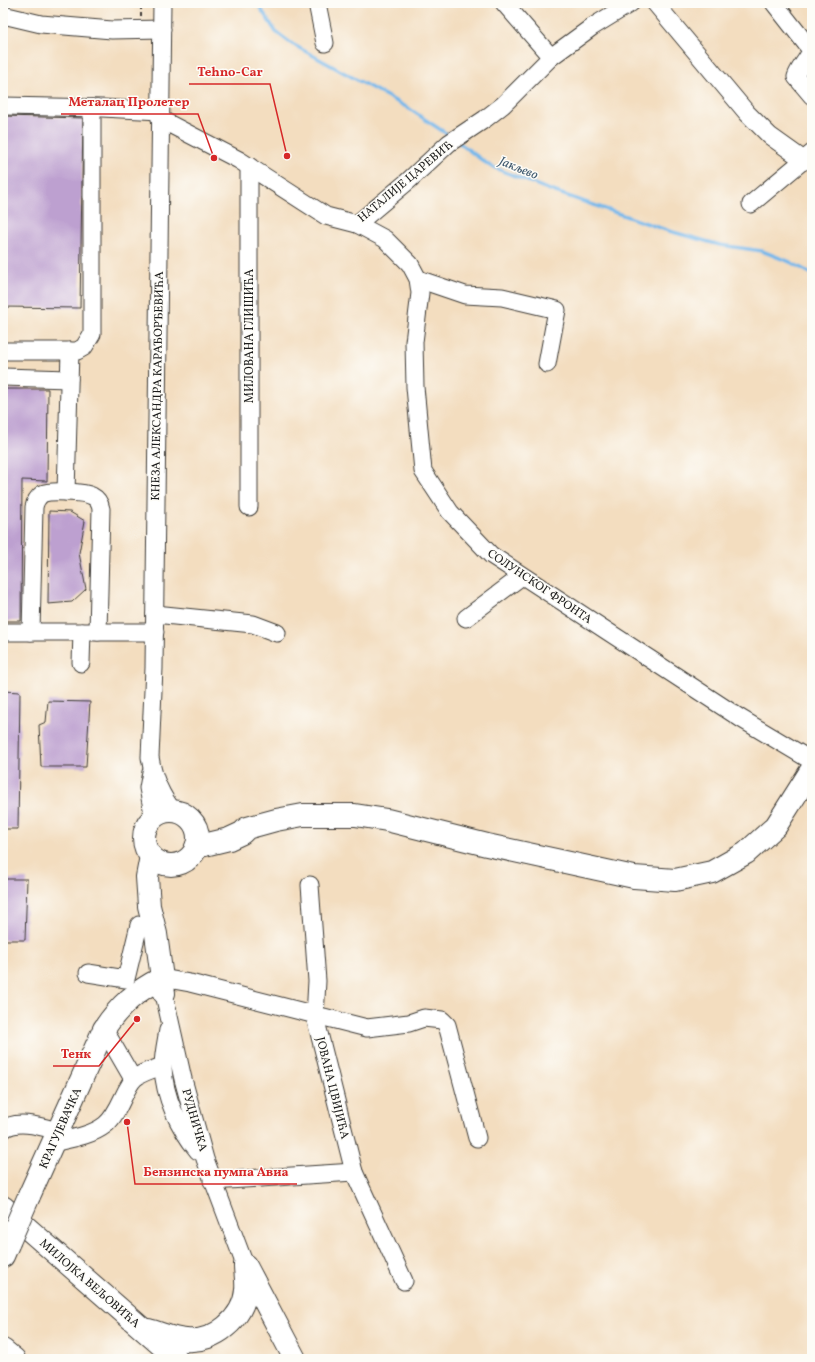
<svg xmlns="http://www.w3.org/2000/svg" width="815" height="1362" viewBox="0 0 815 1362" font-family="Vollkorn,serif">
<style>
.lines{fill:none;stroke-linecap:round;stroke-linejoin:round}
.stream{stroke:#76b8eb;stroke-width:3.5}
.building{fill:#bda0d0}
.minor-casing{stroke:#3c3934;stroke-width:19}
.major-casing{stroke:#3c3934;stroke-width:24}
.path{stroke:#3c3934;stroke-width:2;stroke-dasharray:3 3;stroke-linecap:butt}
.minor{stroke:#fff;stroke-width:17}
.major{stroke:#fff;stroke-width:22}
.major-bridge-casing{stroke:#3c3934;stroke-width:24;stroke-linecap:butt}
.major-bridge{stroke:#fff;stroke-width:22}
.labels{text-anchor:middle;stroke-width:3;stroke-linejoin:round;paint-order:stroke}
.street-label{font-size:12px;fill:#1c1c1c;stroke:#fdfcf7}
.water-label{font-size:13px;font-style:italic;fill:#405a6f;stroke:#fdfcf7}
.leader{fill:none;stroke:#d62828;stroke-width:1.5}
.callout-dot{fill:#d62828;stroke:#fdfcf7;stroke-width:1.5}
.callout-label{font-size:13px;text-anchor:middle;font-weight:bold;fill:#d62828;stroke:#fdfcf7;stroke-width:3;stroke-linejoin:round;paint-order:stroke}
</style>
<rect width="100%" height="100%" fill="#fdfcf7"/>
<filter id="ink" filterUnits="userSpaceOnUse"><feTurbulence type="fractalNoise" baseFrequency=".025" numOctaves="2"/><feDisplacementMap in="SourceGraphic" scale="8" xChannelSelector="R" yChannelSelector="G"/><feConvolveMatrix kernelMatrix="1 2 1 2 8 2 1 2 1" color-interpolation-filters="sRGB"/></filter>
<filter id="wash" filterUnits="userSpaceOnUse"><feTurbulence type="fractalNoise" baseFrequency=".012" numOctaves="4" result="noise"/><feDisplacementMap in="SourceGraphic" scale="16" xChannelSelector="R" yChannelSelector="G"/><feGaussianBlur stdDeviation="0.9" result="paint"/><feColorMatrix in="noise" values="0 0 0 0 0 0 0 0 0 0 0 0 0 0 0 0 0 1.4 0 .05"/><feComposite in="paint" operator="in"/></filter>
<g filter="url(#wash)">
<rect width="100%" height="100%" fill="#f3ddbf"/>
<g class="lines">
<!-- stream -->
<g class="stream">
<polyline points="257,3 276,32 292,44 408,108 450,136"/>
<polyline points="458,142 490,166 547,189 669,231 720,245 762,251 790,262 812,274"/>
</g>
</g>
<g id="blocks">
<!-- building -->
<g class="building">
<polygon points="3,116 83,118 80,308 3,307"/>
<polygon points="3,389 48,389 47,481 22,480 21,621 3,621"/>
<polygon points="49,511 70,512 85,521 79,553 86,589 72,602 48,604"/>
<polygon points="3,691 20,692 18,829 3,829"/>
<polygon points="48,701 90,702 86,767 41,767 39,725 46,722"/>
<polygon points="4,879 27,879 25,940 3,940"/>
</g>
</g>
</g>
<g filter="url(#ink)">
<use href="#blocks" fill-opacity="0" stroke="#3c3934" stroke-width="1"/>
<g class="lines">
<defs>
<g id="minor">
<path d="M162,3l-8,665 -4,89c3,20 11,39 24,55"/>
<polyline points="317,3 325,43"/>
<polyline points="504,3 551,57"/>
<polyline points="655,3 747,113 770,136 805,161"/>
<path d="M774,3l37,47c-3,10 -12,17 -15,27l16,19"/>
<polyline points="3,15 41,24 112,30 162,29"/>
<polyline points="3,106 102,108 160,111"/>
<polyline points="160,119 239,160 326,216 357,224 407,182 449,143 485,119 503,105 551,57 592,27 631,3"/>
<polyline points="751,204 812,153"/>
<polyline points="357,224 385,239 410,264 418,279 420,293 414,342 415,387 423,471 450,512 491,555 740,718 812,761"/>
<polyline points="418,279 465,295 502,297 557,310 547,364"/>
<polyline points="3,351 77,351 84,347 92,334 92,108"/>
<polyline points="3,377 69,379"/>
<polyline points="66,492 70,351"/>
<polyline points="249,507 249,166"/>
<polyline points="155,614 253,624 277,633"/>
<polyline points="466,618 522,576"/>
<polyline points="3,632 155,632"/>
<path d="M31,632l3,-125c1,-5 4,-10 8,-13 8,-4 43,-2 50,2 6,3 8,7 9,13l-3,123"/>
<polyline points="81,663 82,632"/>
<polyline points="151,772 148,788 154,818"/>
<polyline points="310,885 317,981 315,1017 354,1172 404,1281"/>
<polyline points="88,973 126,979 139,925"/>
<polyline points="162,978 190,983 367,1028 409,1023 424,1018 442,1020 447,1025 477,1138"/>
<polyline points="164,994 183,1079 205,1159 245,1265"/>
<polyline points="104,1029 133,1079"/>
<path d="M168,1030c-2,12 -5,25 -5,37 1,30 16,61 35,84"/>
<path d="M3,1130c13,-12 40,-3 55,1"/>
<path d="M52,1143c17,-4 39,-7 53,-18 15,-12 19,-37 30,-47 7,-6 19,-9 28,-12"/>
<polyline points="212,1181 354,1172"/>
</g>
<g id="major">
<circle cx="171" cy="838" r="27"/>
<polyline points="196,847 229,839 242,833 247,828 276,820 303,815 355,815 387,820 487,845 634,877 675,880 712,872 746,853 776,826 812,769"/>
<polyline points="151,856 147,877 149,906 156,934 164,993"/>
<path d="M29,1196l75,-167c16,-24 32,-38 58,-51"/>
<polyline points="3,1207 177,1359"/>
<polyline points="3,1256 9,1242"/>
<polyline points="247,1268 295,1359"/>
<path d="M148,1330c12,3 25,9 38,10 28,3 58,-22 60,-50 1,-8 -1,-17 -1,-25"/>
<polyline points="3,1350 14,1359"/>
</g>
</defs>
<!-- minor casing -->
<use href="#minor" class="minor-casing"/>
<!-- major casing -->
<use href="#major" class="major-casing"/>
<!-- path -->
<polyline class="path" points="141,16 141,3"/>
<!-- minor -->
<use href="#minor" class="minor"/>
<!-- major -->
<use href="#major" class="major"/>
<defs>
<polyline id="major-bridge" points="9,1242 29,1196"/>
</defs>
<!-- major-bridge casing -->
<use href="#major-bridge" class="major-bridge-casing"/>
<!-- major-bridge -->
<use href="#major-bridge" class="major-bridge"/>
</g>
</g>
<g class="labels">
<!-- street labels -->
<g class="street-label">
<text transform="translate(405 181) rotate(-40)" y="4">НАТАЛИЈЕ ЦАРЕВИЋ</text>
<text transform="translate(249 336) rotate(-90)" y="4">МИЛОВАНА ГЛИШИЋА</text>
<text transform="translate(157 386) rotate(-89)" y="4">КНЕЗА АЛЕКСАНДРА КАРАЂОРЂЕВИЋА</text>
<text transform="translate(540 586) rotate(34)" y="4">СОЛУНСКОГ ФРОНТА</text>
<text transform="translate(333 1088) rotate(76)" y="4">ЈОВАНА ЦВИЈИЋА</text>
<text transform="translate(195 1120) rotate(74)" y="4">РУДНИЧКА</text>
<text transform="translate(60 1128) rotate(-66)" y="4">КРАГУЈЕВАЧКА</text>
<text transform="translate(90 1283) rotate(41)" y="4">МИЛОЈКА ВЕЉОВИЋА</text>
</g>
<!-- water labels -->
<g class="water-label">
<text transform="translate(519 167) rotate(22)" y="5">Јакљево</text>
</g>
</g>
<!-- callouts -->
<path class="leader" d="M287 156L270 84H189M214 158L198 114H61M137 1019L99 1066H53M127 1122L135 1184H297"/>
<g class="callout-dot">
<circle cx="287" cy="156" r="4"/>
<circle cx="214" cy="158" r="4"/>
<circle cx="137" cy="1019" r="4"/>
<circle cx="127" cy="1122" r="4"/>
</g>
<g class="callout-label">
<text x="230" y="76">Tehno-Car</text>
<text x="129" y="106">Металац Пролетер</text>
<text x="76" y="1058">Тенк</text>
<text x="216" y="1176">Бензинска пумпа Авиа</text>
</g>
<!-- margin -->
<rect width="815" height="1362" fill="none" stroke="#fdfcf7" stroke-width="16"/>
</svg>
